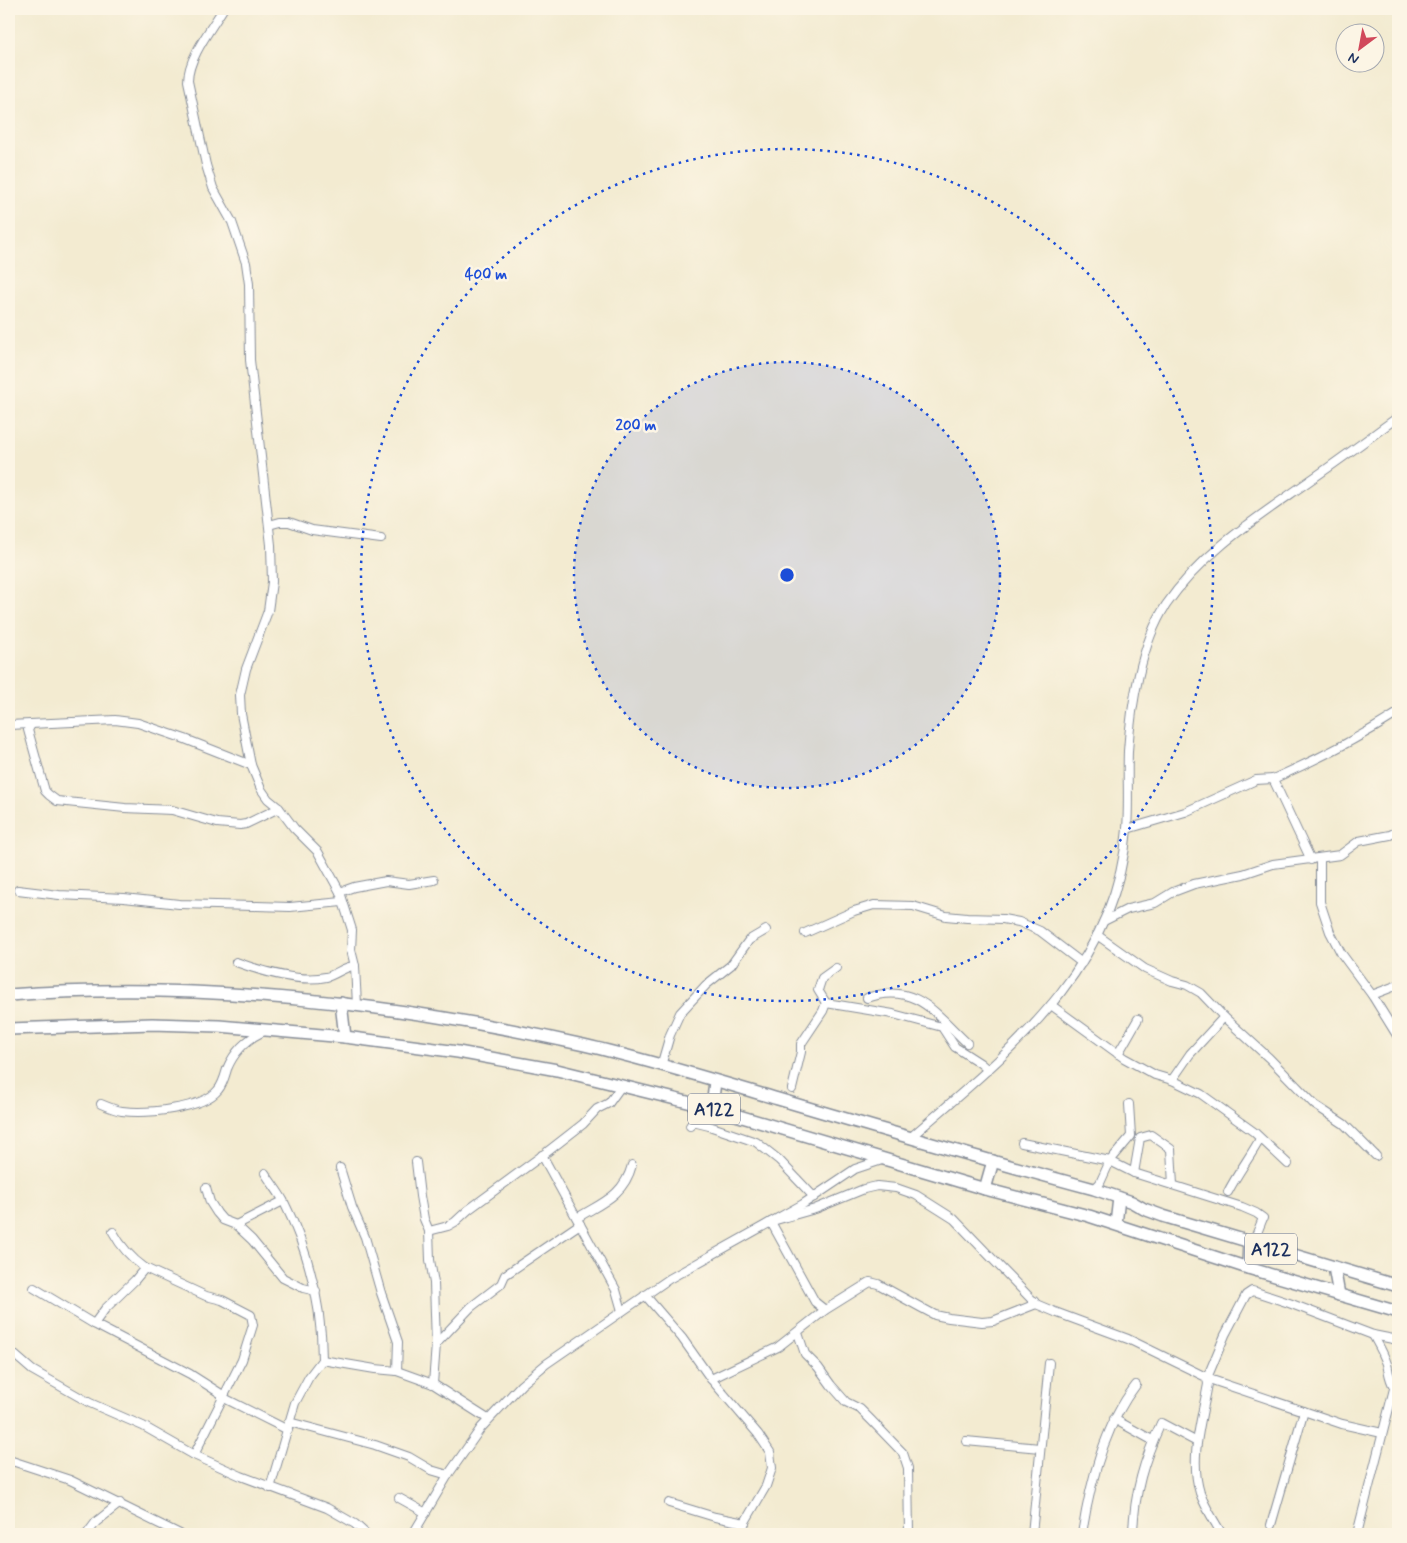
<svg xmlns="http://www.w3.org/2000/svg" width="1407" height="1543" viewBox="0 0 1407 1543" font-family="Mynerve,sans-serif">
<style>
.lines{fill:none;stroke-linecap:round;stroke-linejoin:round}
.minor-casing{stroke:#878d98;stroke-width:10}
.highway-casing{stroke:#878d98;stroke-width:14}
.minor{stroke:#fff;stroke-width:8}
.highway{stroke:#fff;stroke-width:11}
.ring{fill:none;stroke:#1d4ed8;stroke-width:2.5;stroke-dasharray:2.5 5}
.labels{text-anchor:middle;stroke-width:5;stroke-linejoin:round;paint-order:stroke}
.shield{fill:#fcf5e5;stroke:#5e6a86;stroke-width:1}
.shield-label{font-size:18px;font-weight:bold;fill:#1b2f5e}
.centre{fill:#1d4ed8;stroke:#fcf5e5;stroke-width:2.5}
.ring-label{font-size:15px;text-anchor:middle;font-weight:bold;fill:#1d4ed8;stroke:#fcf5e5;stroke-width:5;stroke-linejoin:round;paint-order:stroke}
</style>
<rect width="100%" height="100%" fill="#fcf5e5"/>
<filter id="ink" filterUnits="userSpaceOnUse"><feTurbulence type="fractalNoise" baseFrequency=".02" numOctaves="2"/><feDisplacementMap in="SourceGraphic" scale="10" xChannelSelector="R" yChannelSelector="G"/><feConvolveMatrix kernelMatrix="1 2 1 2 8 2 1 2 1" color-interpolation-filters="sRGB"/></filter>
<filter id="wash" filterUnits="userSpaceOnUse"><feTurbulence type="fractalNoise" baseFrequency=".0096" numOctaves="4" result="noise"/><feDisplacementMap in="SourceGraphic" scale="20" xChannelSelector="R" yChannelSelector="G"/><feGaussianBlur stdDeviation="1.12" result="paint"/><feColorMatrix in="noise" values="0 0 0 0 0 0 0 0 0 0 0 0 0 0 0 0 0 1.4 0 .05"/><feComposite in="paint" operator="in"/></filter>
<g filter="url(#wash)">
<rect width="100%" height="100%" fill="#f3ebd1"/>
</g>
<g filter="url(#ink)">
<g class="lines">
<defs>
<g id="minor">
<path d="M223,9c-12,20 -35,49 -35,72l18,84 7,23 19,34 14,41 3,21 1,76 21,185 1,37 -4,29 -22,58 -6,26 1,19 10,51 10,24 7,10 11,9 15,20 24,24 22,40 12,38 -1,20 4,16 2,39"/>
<polyline points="269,525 280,522 289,522 312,530 381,539"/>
<polyline points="9,725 115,720 138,723 185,739 251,765"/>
<polyline points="31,725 28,730 45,791 49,795 57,801 125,808 172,810 217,823 240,825 246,824 279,808"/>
<polyline points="1127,829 1185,812 1256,780 1273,779"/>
<polyline points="1320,858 1320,902 1330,932 1341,953 1372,995 1398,1037"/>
<path d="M1311,860l-38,-81c43,-19 86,-41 125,-66"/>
<polyline points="18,890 59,895 124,898 179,904 290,907 342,902"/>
<polyline points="340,892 354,887 386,881 409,884 434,880"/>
<polyline points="1104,921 1128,909 1155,903 1173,892 1194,884 1243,874 1273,864 1340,855 1359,841 1390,835 1398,831"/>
<polyline points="805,933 854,911 874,905 913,906 946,916 967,918 1003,919 1019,922 1040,931 1082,963"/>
<polyline points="1097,935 1145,969 1172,981 1187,985 1201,993 1224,1017 1269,1058 1315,1105 1344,1124 1376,1156"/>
<path d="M236,962c25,9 63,21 90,15 10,-2 18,-11 29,-11"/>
<polyline points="836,968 822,978 818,990 826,1003 893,1014 942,1027 955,1047 980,1063 988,1070"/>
<polyline points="1372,995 1398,985"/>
<path d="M867,998c48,-17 69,16 100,45"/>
<polyline points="1051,1005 1124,1058 1155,1075 1172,1080 1201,1094 1254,1132 1288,1164"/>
<polyline points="1118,1054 1138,1019"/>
<polyline points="661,1066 670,1035 680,1013 706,985 731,965 749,940 766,930"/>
<polyline points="1172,1080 1190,1054 1224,1017"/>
<polyline points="792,1089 801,1052 801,1044 823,1011 826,1003"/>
<path d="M101,1104c7,3 14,6 21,7 23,3 81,-2 96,-21 5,-6 7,-14 9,-21 7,-17 20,-30 37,-38"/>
<polyline points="690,1126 693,1122 709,1126 756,1142 779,1160 814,1197"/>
<path d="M911,1137c98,-85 205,-167 216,-308 2,-26 0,-52 1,-78 3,-45 13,-108 38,-146 37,-54 94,-89 146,-126 29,-20 57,-41 86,-62"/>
<polyline points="1022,1143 1110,1161 1134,1173 1242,1207 1256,1213 1263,1218 1253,1243"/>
<polyline points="542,1155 616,1290 622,1311"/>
<polyline points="416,1162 420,1196 424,1219 429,1231 430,1260 434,1283 436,1344 433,1384"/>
<polyline points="340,1168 352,1207 365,1237 381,1293 398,1342 397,1371"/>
<path d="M265,1173c6,10 14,19 19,29 25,50 38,103 38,158l-13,17 -14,26 -25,85"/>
<polyline points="1134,1173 1140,1138 1151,1135 1171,1149 1173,1185"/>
<polyline points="206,1188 210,1202 217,1213 223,1220 236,1225 252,1240 283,1278 303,1288 316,1291"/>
<polyline points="1094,1189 1100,1183 1110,1161 1131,1136 1129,1104"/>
<path d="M1228,1192c9,-18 22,-35 32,-53"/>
<path d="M577,1218c24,-15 47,-22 55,-53"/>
<polyline points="776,1220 815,1209 864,1189 877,1186 896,1188 916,1195 954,1219 1036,1304 1055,1312 1128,1339 1212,1380 1342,1424 1382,1433"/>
<polyline points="771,1222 815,1302 825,1310"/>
<polyline points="236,1225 283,1201"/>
<polyline points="429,1231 448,1226 455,1222 468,1210 547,1152 583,1124 597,1109 609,1103 622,1085"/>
<path d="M113,1232c8,15 18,26 32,36l61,28 16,4 29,15 2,10 -11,35 -48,95"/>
<polyline points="34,1288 94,1324 190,1374 223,1395"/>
<polyline points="645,1295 682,1338 711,1379 758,1434 770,1452 772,1468 766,1486 738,1534"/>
<polyline points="94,1324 105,1309 135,1280 145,1268"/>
<polyline points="798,1333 805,1354 818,1367 831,1385 846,1402 860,1409 871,1420 903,1453 908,1468 909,1534"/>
<path d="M1373,1335c5,9 11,19 14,29 2,8 2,15 7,23"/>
<polyline points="436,1344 471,1307 501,1284 505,1275 580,1224"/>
<polyline points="9,1350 32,1370 90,1403 143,1426 194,1455 241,1476 327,1508 355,1524 366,1534"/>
<polyline points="322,1360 375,1369 397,1371 433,1384 488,1419"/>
<polyline points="711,1379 778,1347 825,1310 870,1282 878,1284 920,1307 935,1315 949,1318 982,1322 993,1321 1036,1304 1034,1301"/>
<polyline points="222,1397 288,1430"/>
<polyline points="1114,1419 1152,1440"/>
<polyline points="289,1422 375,1445 409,1457 431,1470 448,1475"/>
<polyline points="966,1441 1040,1448"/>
<polyline points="9,1460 70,1480 180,1534"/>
<polyline points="399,1498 426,1513"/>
<polyline points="669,1503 715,1517 745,1523"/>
<polyline points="1271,1525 1304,1411"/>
<polyline points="87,1534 96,1522 120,1503"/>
<polyline points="413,1534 448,1475 481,1428 521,1385 546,1364 669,1279 803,1204 855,1169 882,1160"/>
<polyline points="1032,1534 1049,1363"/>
<path d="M1082,1534c8,-51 22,-108 54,-149"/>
<path d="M1133,1534c1,-41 11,-74 28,-111l36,19"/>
<path d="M1222,1534c-8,-13 -17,-27 -22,-41 -11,-35 2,-74 8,-109l-1,-6 18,-43 21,-40 6,-4 4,1 33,11 84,32 25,5"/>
<polyline points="1357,1534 1398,1373"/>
</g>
<g id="highway">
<path d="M9,995c193,-14 387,8 575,50 65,15 130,35 194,54 105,31 210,62 316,90l38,13 12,7 19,7 235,70"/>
<polyline points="341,1003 345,1037"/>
<polyline points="9,1029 152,1024 219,1026 345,1037 458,1052 557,1070 712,1108 985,1189 1089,1216 1248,1268 1398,1312"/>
<polyline points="712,1108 715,1081"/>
<polyline points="985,1189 993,1161"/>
<polyline points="1116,1224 1119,1198"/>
<polyline points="1334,1267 1339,1295"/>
<polyline points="1248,1268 1249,1242"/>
</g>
</defs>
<!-- minor casing -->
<use href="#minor" class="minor-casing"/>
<!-- highway casing -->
<use href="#highway" class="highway-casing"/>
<!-- minor -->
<use href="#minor" class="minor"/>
<!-- highway -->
<use href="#highway" class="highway"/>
</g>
</g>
<!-- distance rings -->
<circle cx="787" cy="575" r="213" fill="#1d4ed8" fill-opacity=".12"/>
<g class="ring">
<circle cx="787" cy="575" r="213"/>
<circle cx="787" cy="575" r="426"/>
</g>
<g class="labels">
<!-- shield labels -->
<g class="shield">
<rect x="688" y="1093.5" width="52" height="31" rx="4"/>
<rect x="1245" y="1233.5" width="52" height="31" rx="4"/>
</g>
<g class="shield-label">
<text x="714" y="1115">A122</text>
<text x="1271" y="1255">A122</text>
</g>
</g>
<circle cx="787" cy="575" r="8" class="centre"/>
<g class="ring-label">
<text x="486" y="279">400 m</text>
<text x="636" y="430">200 m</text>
</g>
<!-- margin -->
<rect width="1407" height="1543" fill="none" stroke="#fcf5e5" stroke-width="30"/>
<!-- north arrow -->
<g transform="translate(1360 48) rotate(212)"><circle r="24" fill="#fcf5e5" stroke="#a2a6af"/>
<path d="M0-4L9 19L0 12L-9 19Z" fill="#d1495b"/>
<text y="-8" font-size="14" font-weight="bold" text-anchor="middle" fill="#1b2f5e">N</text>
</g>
</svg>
